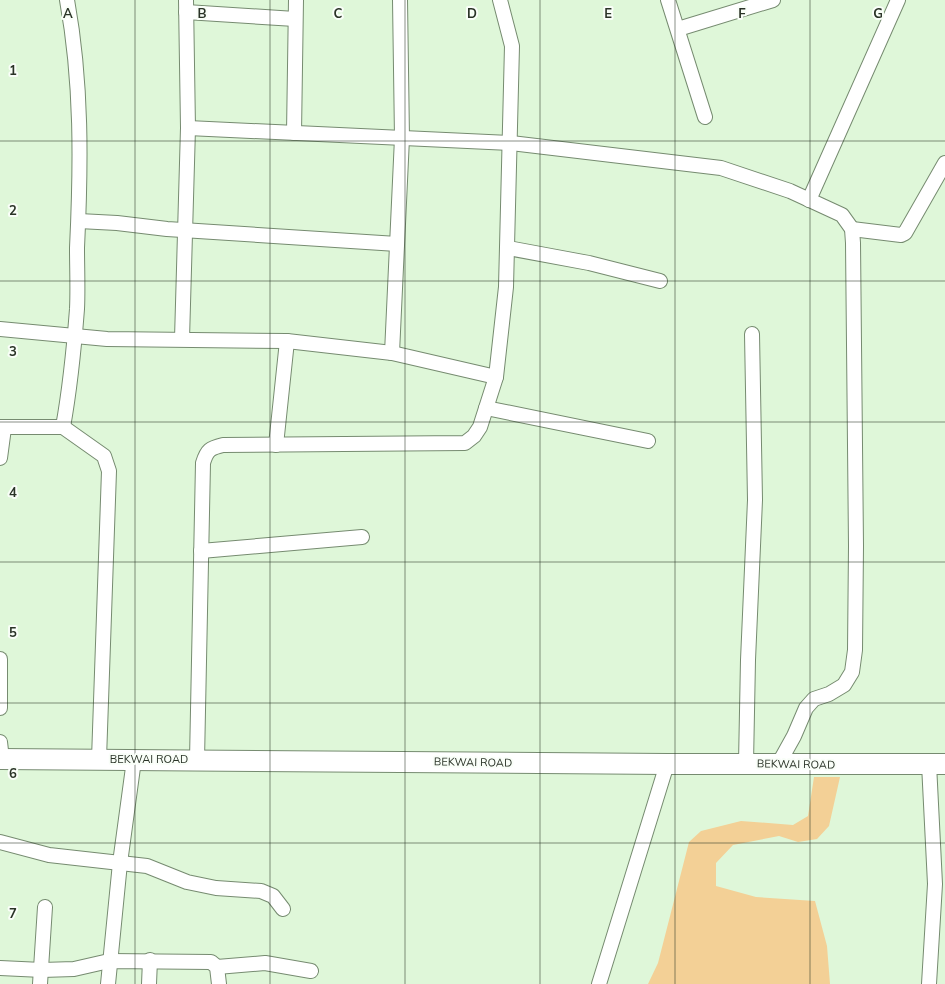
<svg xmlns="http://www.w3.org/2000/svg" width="945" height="984" viewBox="0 0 945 984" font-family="Mulish,sans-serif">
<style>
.green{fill:#f3d096}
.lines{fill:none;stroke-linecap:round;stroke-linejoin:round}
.minor-casing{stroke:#768b70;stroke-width:16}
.highway-casing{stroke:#768b70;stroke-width:22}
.minor{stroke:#fff;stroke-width:14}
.highway{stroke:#fff;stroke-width:20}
.grid{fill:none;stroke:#2a3327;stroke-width:1;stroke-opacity:0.55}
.labels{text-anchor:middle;stroke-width:4;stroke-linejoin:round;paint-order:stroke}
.street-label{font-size:11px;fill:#2a3327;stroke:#f9fef8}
.grid-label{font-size:13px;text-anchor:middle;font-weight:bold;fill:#2a3327;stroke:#f9fef8;stroke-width:4;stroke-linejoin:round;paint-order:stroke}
</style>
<rect width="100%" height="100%" fill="#dff7d9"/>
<!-- green -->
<polygon class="green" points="814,777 840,777 829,826 817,839 798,842 779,836 733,845 716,863 716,886 756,897 815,901 827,946 830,984 648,984 658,963 689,842 701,831 741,821 793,825 808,816"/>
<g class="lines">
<defs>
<g id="minor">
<polyline points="668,0 705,117"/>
<polyline points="186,12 295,19"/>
<polyline points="678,29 773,0"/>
<polyline points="188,128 511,143 721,168 790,191 842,215 852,229 853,243 856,546 855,650 852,672 844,685 829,694 814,699 806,708 794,736 779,763"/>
<polyline points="294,133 296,0"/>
<polyline points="809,200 898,0"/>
<polyline points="79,221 117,223 167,229 397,244"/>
<polyline points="852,229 901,235 905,233 945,163"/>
<polyline points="508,248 589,263 660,281"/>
<polyline points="0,329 107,339 287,341 392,353 496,377"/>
<polyline points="182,339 188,128 186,0"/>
<polyline points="392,353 402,138 400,0"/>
<polyline points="486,408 648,441"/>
<path d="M0,427h63c7,-39 11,-79 14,-118 1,-20 0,-41 0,-61 4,-83 5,-166 -10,-248"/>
<polyline points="63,427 104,456 109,471 99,759"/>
<polyline points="276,445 287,341"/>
<polyline points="0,458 4,428"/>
<polyline points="201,551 362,537"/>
<polyline points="0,659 0,708"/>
<polyline points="0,742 2,759"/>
<path d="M197,760l6,-297c4,-13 7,-15 20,-18l242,-2 9,-7 6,-9 16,-50 10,-90 6,-241 -12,-46"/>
<polyline points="746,763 748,660 755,500 752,334"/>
<polyline points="929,764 935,884 929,984"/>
<polyline points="0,842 49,855 147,866 187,882 216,888 261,891 273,896 283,909"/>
<polyline points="217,967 265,963 311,971"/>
<polyline points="0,968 42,970 74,969 109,961 211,962 217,967 219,984"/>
<polyline points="40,984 45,907"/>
<polyline points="108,984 120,863 134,760"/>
<polyline points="149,984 150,960"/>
<polyline points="599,984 667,764"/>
</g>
<polyline id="highway" points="0,759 667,764 945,764"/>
</defs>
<!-- minor casing -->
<use href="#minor" class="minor-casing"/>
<!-- highway casing -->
<use href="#highway" class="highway-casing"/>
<!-- minor -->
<use href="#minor" class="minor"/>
<!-- highway -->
<use href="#highway" class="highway"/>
</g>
<!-- grid -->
<path class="grid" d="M135,0v984M270,0v984M405,0v984M540,0v984M675,0v984M810,0v984M0,141h945M0,281h945M0,422h945M0,562h945M0,703h945M0,843h945"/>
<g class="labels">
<!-- street labels -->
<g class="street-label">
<text x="149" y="763">BEKWAI ROAD</text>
<text transform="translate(473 762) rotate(1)" y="4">BEKWAI ROAD</text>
<text transform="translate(796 764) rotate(1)" y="4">BEKWAI ROAD</text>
</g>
</g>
<g class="grid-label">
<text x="68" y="18">A</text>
<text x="202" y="18">B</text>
<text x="338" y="18">C</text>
<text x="472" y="18">D</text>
<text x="608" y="18">E</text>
<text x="742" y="18">F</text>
<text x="878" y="18">G</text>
<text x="13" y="75">1</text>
<text x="13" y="215">2</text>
<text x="13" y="356">3</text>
<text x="13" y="497">4</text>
<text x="13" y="637">5</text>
<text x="13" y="778">6</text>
<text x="13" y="918">7</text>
</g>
</svg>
